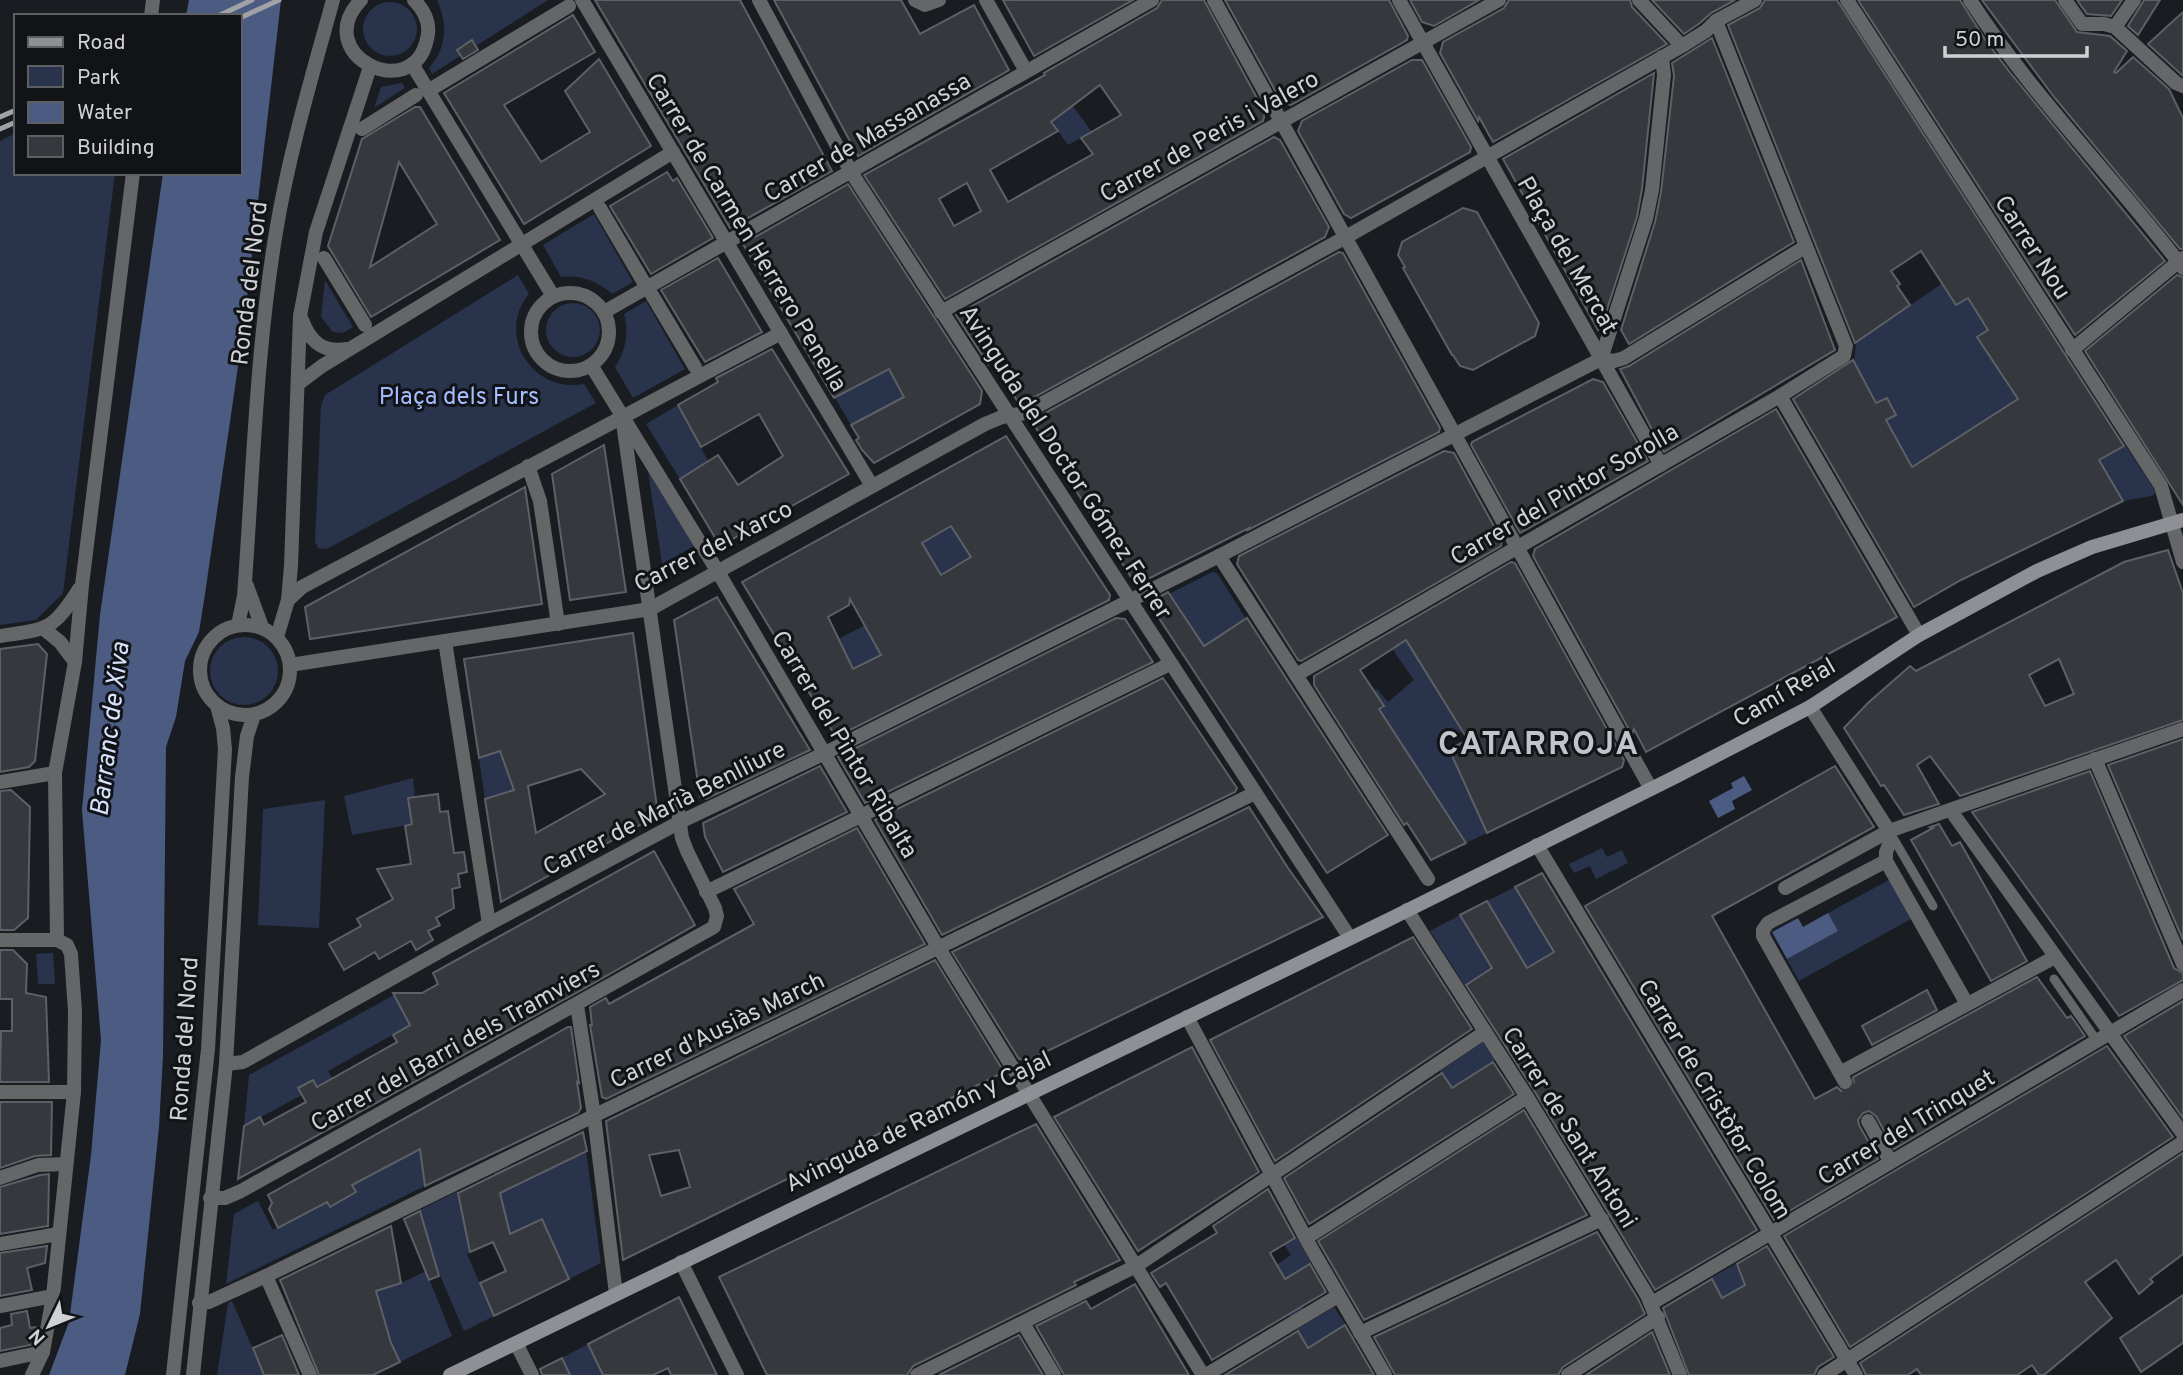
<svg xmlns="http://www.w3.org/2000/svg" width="2183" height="1375" viewBox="0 0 2183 1375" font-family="Overpass,sans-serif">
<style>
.green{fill:#29334b}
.water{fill:#4b5b82}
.building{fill:#35383d;stroke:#5d6066;stroke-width:2;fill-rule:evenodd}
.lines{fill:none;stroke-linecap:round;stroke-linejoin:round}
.street-tunnel{stroke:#34373c;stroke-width:14;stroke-dasharray:14 7;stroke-linecap:butt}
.lane{stroke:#646668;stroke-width:9}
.street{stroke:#646668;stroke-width:14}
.secondary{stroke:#8e9095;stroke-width:14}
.rail{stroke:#a1a2a6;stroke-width:5}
.labels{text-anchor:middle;stroke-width:6;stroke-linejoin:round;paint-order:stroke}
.street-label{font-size:24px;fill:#d0d1d5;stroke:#111317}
.park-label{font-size:24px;fill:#a3bdff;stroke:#111317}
.water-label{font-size:26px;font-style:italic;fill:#d7e3fe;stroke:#111317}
.district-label{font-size:32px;font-weight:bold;letter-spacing:2px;fill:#c1c4cb;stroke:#111317}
</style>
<rect width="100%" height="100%" fill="#191c21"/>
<!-- green -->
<g class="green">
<path d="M437,0h111l-116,74 -3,-6c18,-20 19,-44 8,-68z"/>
<circle cx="390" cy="29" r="27"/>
<polygon points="1048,72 1092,132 1068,145 1025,85"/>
<polygon points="402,83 405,88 374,108 381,87"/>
<polygon points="16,133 16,173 115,173 63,593 36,620 0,625 0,141"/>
<path d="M594,214l39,68 -21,12c-14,-13 -32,-19 -51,-17l-18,-32z"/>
<path d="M518,275l11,19c-34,41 4,100 55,90l12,19 -269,146 -9,-1 -3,-6 6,-137 4,-10z"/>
<polygon points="325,280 353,327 343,333 333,332 321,317"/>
<polygon points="1943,283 1967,298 1988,330 1977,337 2018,399 1912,466 1854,361 1856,342"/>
<path d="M646,301l39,68 -52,29 -18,-31c11,-16 14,-35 9,-53z"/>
<circle cx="573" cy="330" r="27"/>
<polygon points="889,369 904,397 851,425 835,398"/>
<polygon points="678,405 708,461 680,479 646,424"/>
<polygon points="2125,445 2156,492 2152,496 2123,501 2099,460"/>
<polygon points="648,471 694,546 662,564"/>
<polygon points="951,526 971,557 941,576 922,543"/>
<polygon points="1212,572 1217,573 1246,619 1204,646 1169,594"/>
<polygon points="865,625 881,655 853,669 837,640"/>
<polygon points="1398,628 1463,731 1445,739 1487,833 1466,843 1378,707 1336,716 1377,689 1388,702 1414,680 1384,637"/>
<circle cx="244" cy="671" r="34"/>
<polygon points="500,751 514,790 485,799 479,758"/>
<polygon points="413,778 415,797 409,798 413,824 352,835 344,796"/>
<polygon points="325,800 319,928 258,925 263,809"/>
<polygon points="1602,848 1607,857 1622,850 1628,863 1596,879 1590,866 1574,873 1569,864"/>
<polygon points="1889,880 1911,919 1799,981 1787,959 1837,931 1828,913"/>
<polygon points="1515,887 1554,952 1527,968 1487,901"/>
<polygon points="1460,915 1492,968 1465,986 1430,931"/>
<polygon points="53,953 55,984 38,984 36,954"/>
<polygon points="394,995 410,1025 328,1071 352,1115 337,1124 312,1080 298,1088 302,1095 244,1126 249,1075"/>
<polygon points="1483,1042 1495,1060 1452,1088 1440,1071"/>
<polygon points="420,1149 425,1186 226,1284 234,1214 258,1201 273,1230 327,1202 330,1206 356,1193 352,1185"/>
<polygon points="586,1151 601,1263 569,1279 542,1219 510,1234 494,1173 514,1164 522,1181"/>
<polygon points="458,1191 470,1252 467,1254 494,1316 464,1331 436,1266 420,1210"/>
<polygon points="1297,1237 1311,1263 1286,1279 1304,1310 1290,1318 1263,1274 1291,1255 1283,1243"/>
<polygon points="1737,1263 1745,1285 1722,1298 1711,1278"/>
<polygon points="426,1271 452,1336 400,1362 390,1339 376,1291 401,1283"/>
<polygon points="232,1301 264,1375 217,1375 228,1303"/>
<polygon points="1334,1307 1346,1325 1321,1341 1324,1375 1297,1329"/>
<polygon points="588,1344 603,1375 570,1375 562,1358"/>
</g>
<!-- water -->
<g class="water">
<polygon points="189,0 281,0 243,332 205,594 199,632 185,661 176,717 166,747 163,1056 159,1127 140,1314 125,1375 49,1375 69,1322 91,1155 101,1040 82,810 100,615 163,173 240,173 240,16 186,16"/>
<polygon points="1744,776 1752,790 1732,801 1735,809 1718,818 1709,801 1733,788 1731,783"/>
<polygon points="1828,913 1838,931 1787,959 1772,932 1798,918 1803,927"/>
</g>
<!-- building -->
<g class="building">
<polygon points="595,0 740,0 832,171 730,228"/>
<polygon points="774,0 901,0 920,34 974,5 1009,70 858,156"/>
<polygon points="1003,0 1133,0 1034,56"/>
<path d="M1162,0h42l61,113 -2,8 -318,178 -81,-124 181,-100 -1,-2 113,-65zM1100,85l21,30 -40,23 12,16 -85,48 -18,-32 68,-39 -7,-9zM967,183l14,28 -27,15 -15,-27z"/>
<polygon points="1225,0 1389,0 1408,36 1407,40 1291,105 1282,103"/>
<polygon points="1410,0 1479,0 1434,26 1422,22"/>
<polygon points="1509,0 1630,0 1632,7 1667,44 1493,142 1479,117 1478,121 1440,53 1443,42 1504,8"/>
<polygon points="1652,0 1735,0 1711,13 1700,23 1684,34"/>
<polygon points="1765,0 1837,0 2124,446 2099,460 2123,501 1961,580 1914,607 1793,399 1853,360 1876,403 1887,398 1896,415 1886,420 1912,467 2018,399 1977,337 1988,330 1968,298 1956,305 1921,251 1891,271 1900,284 1897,286 1910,305 1855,343 1728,25 1760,8"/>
<polygon points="1858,0 1960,0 1986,41 2012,75 2165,261 2075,335"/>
<polygon points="1982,0 2055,0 2077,32 2110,36 2127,51 2114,72 2116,73 2133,57 2169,89 2183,118 2183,249 2180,249 2054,97"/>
<polygon points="2077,0 2122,0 2111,16 2087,14"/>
<polygon points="2144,0 2160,0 2138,35 2128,26"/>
<polygon points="2183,12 2183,76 2148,44"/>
<polygon points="573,15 595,52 504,105 541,162 590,132 565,91 599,59 651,146 524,224 444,93"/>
<polygon points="1712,38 1794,242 1629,344 1621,330 1655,222 1661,192 1674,76 1672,63"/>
<polygon points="472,40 478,50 463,59 457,50"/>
<polygon points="1412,60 1422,60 1471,147 1470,152 1351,218 1344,214 1298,131 1302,121"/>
<polygon points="1654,73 1642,189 1637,217 1601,328 1598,330 1503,159"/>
<path d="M415,107h5l80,133 -129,77 -43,-71 34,-107zM399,162l38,62 -67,43 17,-61z"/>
<polygon points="1274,137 1280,140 1329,227 1325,237 1022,404 1018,402 989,357 988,364 956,315"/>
<polygon points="667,172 673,181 677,178 713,238 651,274 610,206"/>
<polygon points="848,184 982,391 980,404 874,463 862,450 856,440 859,438 851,425 904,397 889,369 834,398 743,244"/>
<polygon points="1463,208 1477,212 1539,323 1535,336 1473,370 1460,366 1453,355 1452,355 1403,268 1405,267 1398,255 1402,242"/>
<polygon points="1339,252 1343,253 1440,428 1439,432 1248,530 1249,528 1136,585 1033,423 1034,419"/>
<polygon points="718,258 762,332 705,362 661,290"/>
<polygon points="1801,260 1835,350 1664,452 1620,369 1629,366"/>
<polygon points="2177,275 2183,277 2183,505 2085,351"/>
<polygon points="772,349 849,474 720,546 680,479 718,455 738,485 783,456 759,414 701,447 678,405 718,382 716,378"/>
<polygon points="1593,379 1603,382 1648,461 1520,533 1471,445 1472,442"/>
<polygon points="1776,409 1897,617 1646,752 1634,729 1632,735 1533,556 1535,549"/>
<path d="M1006,436l104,159 -1,5 -273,137 -94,-155zM951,526l20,31 -30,18 -19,-32zM850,599l31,56 -28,14 -25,-52 21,-12z"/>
<polygon points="604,445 626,592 570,600 552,474"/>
<polygon points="1444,451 1454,453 1502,541 1501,546 1301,661 1298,660 1237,564 1239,556"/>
<polygon points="525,487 542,604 310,639 305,607"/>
<path d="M2168,550l15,43v127l-223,76 -30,-40 -13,9 22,39 -35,11 -20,-30 -3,1 -37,-58 25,-26 41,-36 6,5 208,-109zM2059,659l15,35 -29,12 -16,-31z"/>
<polygon points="1511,562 1515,563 1624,760 1622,767 1487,833 1449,749 1468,740 1406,640 1360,670 1384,706 1379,709 1466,843 1431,860 1407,823 1404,825 1314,685 1314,676"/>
<polygon points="1168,592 1204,646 1247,618 1388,835 1327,873 1151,606 1153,600"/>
<polygon points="717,597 810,750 706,799 700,797 674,620"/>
<polygon points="1116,618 1125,619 1153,662 865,803 838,757"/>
<path d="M633,633l25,182 -157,87 -16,-103 29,-9 -14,-39 -21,7 -15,-99zM581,769l24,25 -69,39 -8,-47z"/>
<polygon points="38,644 47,654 35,761 29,767 0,772 0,649"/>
<polygon points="1163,678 1237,788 1235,792 942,935 875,820"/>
<polygon points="2183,739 2183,940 2108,765"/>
<polygon points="820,766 847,812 723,872 705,837 703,823"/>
<polygon points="1835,766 1874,827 1712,916 1815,1099 1837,1087 1841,1091 1849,1091 1854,1086 1853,1077 2037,977 2067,1018 2071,1016 2085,1036 1894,1149 1876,1116 1869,1111 1863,1113 1858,1120 1859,1125 1878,1159 1774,1220 1585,906"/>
<polygon points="2090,771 2174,968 2183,973 2183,980 2119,1016 1972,812"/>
<polygon points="11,790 30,807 28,918 14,930 0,930 0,791"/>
<polygon points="438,794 440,812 448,811 454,853 464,852 467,872 458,874 460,887 452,889 454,908 436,918 440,925 428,931 433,940 416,950 411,941 379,959 375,952 344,970 329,944 361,926 357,919 393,899 377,869 411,864 405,826 412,824 408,798"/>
<polygon points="1249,807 1288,868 1323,917 1027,1061 1019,1059 952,952"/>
<polygon points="1939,824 1952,846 1960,842 2027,961 1991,981 1911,840 1933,828 1930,827"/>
<polygon points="857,828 925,944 606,1099 602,1097 590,1025 592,1025 590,1007 606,998 609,1004 754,924 734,889"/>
<polygon points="654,851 695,925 587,987 238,1179 244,1126 260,1117 264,1125 278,1117 306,1102 298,1088 313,1080 317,1087 397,1042 393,1035 410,1025 393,993 422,993 438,984 433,973"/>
<polygon points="1542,873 1757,1230 1655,1290 1535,1092 1466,985 1492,968 1460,915 1487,901 1527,968 1554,952 1515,887"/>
<polygon points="1413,937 1472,1029 1275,1161 1210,1040"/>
<polygon points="0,950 13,950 27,964 26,993 46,997 49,1082 0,1082 1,1031 12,1031 12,999 0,999"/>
<path d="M935,960l69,112 -381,188 -17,-139zM679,1150l11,37 -29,9 -12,-41z"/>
<polygon points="1927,990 1937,1010 1872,1045 1862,1026"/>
<polygon points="2183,1001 2183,1118 2124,1036"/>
<polygon points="568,1027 571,1027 579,1083 577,1082 581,1108 578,1113 425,1186 420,1149 352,1185 356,1192 330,1207 327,1202 278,1228 269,1209 272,1203 268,1195"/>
<polygon points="2107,1046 2173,1137 1850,1347 1784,1236"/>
<polygon points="1192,1047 1259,1172 1138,1251 1054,1117"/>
<polygon points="1493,1062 1514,1094 1309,1224 1284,1178 1442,1073 1452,1088"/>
<polygon points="0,1102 52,1102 51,1155 35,1156 0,1168"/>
<polygon points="1524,1110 1587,1215 1364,1320 1318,1241"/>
<polygon points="1036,1124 1120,1260 1074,1282 1076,1285 913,1366 907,1375 767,1375 719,1277"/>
<polygon points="583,1132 587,1151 500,1193 510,1234 542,1219 569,1279 494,1316 480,1283 506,1271 493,1242 470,1252 458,1193"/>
<polygon points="2183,1153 2183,1254 2150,1279 2153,1282 2139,1294 2116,1260 2085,1282 2112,1318 2044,1375 2039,1375 2032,1365 2017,1375 1921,1375 1917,1369 1908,1375 1866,1375 1860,1363"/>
<polygon points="49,1174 48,1226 0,1234 0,1187 40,1175"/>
<polygon points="1268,1189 1295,1238 1270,1253 1285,1279 1310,1264 1326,1292 1212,1360 1166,1283 1160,1287 1151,1273 1217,1233 1213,1226"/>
<polygon points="420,1211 439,1276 429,1280 404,1219"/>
<polygon points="391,1226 401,1283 376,1291 391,1343 400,1362 373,1375 319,1375 280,1280"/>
<polygon points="1597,1232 1638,1299 1645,1314 1563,1367 1558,1375 1395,1375 1374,1337"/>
<polygon points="47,1246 45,1263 27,1268 32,1290 0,1296 0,1253"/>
<polygon points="1767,1246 1834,1357 1818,1367 1814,1375 1689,1375 1663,1308 1712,1279 1722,1298 1745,1285 1737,1264"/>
<polygon points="1135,1284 1189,1375 1064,1375 1036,1326 1086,1301 1091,1309"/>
<polygon points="2183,1295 2183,1343 2141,1372 2120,1338"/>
<polygon points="679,1297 717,1375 671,1375 668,1368 653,1375 603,1375 588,1344"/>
<polygon points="27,1311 30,1328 38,1327 35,1344 0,1351 0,1328 12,1325 11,1314"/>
<polygon points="1345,1325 1374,1375 1225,1375 1298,1331 1308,1348"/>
<polygon points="1652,1332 1670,1375 1586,1375"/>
<polygon points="282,1335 299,1375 264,1375 253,1348"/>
<polygon points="1019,1335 1043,1375 939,1375"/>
<polygon points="562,1358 570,1375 542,1375 540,1369"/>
</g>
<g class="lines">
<!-- street-tunnel -->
<polyline class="street-tunnel" points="1845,1082 1868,1121"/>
<!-- lane -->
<g class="lane">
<polyline points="1892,836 1933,906"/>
<polyline points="2054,979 2097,1041"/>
</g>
<!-- street -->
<g class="street">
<path d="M361,0c-52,54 52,106 66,39 4,-15 -2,-28 -13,-39"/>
<polyline points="582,0 872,486"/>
<polyline points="759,0 851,172 1350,938"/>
<polyline points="915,0 925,5 939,0"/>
<polyline points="986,0 1022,64"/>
<polyline points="1214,0 1651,789"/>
<polyline points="1399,0 1661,465"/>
<polyline points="1639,0 1682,46"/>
<polyline points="1847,0 2161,486 2183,562"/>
<path d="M1970,0c62,96 144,177 213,268"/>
<polyline points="2065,0 2082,24 2104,24 2115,27 2176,83 2183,86"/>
<polyline points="151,16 153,0"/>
<polyline points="2115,27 2134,0"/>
<polyline points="412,64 553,296"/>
<polyline points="436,86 569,6"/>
<polyline points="362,129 416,95"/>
<polyline points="600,208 643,281"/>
<polyline points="324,258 365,325"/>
<circle cx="570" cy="332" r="39"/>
<polyline points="652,295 695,367"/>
<polyline points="604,312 1152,0"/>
<polyline points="941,312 1499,0"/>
<path d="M302,320c8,22 21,33 45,29"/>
<polyline points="2072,350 2183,258"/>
<polyline points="1601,359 1646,219 1652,190 1664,75 1662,57"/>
<polyline points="1601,359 1614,361 1624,358 1805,247"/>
<polyline points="591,365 718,572 938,947 1203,1375"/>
<polyline points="298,384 322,366 673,152"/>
<polyline points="1780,396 1919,635"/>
<polyline points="528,466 540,501 558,624"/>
<polyline points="1219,556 1428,879"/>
<polyline points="247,586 262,627"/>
<polyline points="288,600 302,587 781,333"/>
<circle cx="245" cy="670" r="45"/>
<path d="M238,625l6,-29c9,-122 12,-244 32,-364 13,-79 36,-156 57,-232"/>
<polyline points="44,629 60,642 75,662"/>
<path d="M0,636c47,-7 53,-5 79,-47"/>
<polyline points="277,637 288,600 291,566 300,316 316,232 370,67"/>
<polyline points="445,641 489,924"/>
<polyline points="290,665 650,609 985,424 1002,417 1025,413 1346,237 1682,46 1706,31 1716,21 1755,0"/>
<polyline points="1296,675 1780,396 1844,356 1846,346 1716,21"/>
<polyline points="1810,707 1889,831"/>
<polyline points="2095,759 2183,964"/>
<polyline points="0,782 55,773"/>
<polyline points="1954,815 2106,1027"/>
<polyline points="1890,842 1886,852 1886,861 1967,1004"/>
<polyline points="1537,845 1856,1375"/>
<polyline points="1785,888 1889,831 2183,729"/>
<polyline points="706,892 1170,664"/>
<polyline points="1407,910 1527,1097 1647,1295 1680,1375"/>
<polyline points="0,940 57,940"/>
<polyline points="577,1005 594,1116 616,1294"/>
<polyline points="1187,1017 1310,1246 1385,1375"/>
<polyline points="2110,1033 2183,1134"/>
<polyline points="226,1064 243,1062 489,924 680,822 823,754 1219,556 1601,359"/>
<polyline points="1840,1073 2055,957"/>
<polyline points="1845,1082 1763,936 1763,930 1768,923 1886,861"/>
<polyline points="0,1092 74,1092"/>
<polyline points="1868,1121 1888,1157"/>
<polyline points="0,1178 38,1165 66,1164"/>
<polyline points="210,1198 225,1198 241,1191 714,927 717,916 715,908 687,851 682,838 623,423"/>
<polyline points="1306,1238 1527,1097"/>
<polyline points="0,1244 58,1234"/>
<polyline points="681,1262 737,1375"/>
<polyline points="266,1276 310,1375"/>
<polyline points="199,1303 209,1302 266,1276 1255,793"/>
<polyline points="1652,1303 2183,990"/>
<polyline points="0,1306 53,1296"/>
<polyline points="1023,1323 1054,1375"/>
<polyline points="1360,1333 1602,1219"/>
<polyline points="516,1343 532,1375"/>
<polyline points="0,1361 43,1352"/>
<polyline points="32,1375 43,1352 53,1296 74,1092 75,1011 71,954 67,945 57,940 55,773 75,662 82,585 133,173"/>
<polyline points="173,1375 208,1049 225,749 223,728 217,706"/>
<polyline points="193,1375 226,1064 242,777 247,736 254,715"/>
<polyline points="917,1375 1136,1266 1485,1032"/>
<polyline points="1206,1375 1338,1296"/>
<polyline points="1568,1375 1658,1317"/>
<polyline points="1824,1375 2183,1142"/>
</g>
<!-- secondary -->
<polyline class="secondary" points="450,1375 1388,920 1675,777 1810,707 1919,635 2037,571 2092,547 2183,520"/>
<!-- rail -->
<g class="rail">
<polyline points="218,16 252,0"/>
<polyline points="240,18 279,0"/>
<polyline points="0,117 16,110"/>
<polyline points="0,129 16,122"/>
</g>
</g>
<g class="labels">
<!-- street labels -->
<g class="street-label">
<text transform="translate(1209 136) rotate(-29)" y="8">Carrer de Peris i Valero</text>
<text transform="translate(867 137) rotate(-30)" y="8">Carrer de Massanassa</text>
<text transform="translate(747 232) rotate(59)" y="8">Carrer de Carmen Herrero Penella</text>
<text transform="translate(2033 247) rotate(57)" y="8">Carrer Nou</text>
<text transform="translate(1568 255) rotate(60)" y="8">Plaça del Mercat</text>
<text transform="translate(249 283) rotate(-83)" y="8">Ronda del Nord</text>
<text transform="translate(1066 462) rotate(57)" y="8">Avinguda del Doctor Gómez Ferrer</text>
<text transform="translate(1564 494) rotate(-30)" y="8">Carrer del Pintor Sorolla</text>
<text transform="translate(713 546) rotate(-27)" y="8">Carrer del Xarco</text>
<text transform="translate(1784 692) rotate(-30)" y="8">Camí Reial</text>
<text transform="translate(845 744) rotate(59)" y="8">Carrer del Pintor Ribalta</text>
<text transform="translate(664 808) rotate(-27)" y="8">Carrer de Marià Benlliure</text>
<text transform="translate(717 1030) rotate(-26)" y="8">Carrer d'Ausiàs March</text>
<text transform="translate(184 1039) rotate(-86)" y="8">Ronda del Nord</text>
<text transform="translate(455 1046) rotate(-29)" y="8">Carrer del Barri dels Tramviers</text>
<text transform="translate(1715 1099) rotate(59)" y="8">Carrer de Cristòfor Colom</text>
<text transform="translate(918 1121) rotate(-26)" y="8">Avinguda de Ramón y Cajal</text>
<text transform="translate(1570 1127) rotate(58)" y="8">Carrer de Sant Antoni</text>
<text transform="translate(1906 1127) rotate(-31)" y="8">Carrer del Trinquet</text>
</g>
<!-- park labels -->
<g class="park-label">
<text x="459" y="404">Plaça dels Furs</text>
</g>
<!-- water labels -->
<g class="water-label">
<text transform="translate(109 729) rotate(-83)" y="9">Barranc de Xiva</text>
</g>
<!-- district labels -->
<g class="district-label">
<text x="1539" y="754">CATARROJA</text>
</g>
</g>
<!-- legend -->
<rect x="14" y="14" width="228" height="161" fill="#111317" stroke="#5d5f63" stroke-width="2"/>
<rect x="28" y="37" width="35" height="10" fill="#8e9095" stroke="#5d5f63" stroke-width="2"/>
<text x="77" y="49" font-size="21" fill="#d0d1d5">Road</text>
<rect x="28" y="66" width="35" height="21" fill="#29334b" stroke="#5d5f63" stroke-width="2"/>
<text x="77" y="84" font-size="21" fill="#d0d1d5">Park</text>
<rect x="28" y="102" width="35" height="21" fill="#4b5b82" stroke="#5d5f63" stroke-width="2"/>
<text x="77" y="119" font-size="21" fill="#d0d1d5">Water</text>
<rect x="28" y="136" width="35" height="21" fill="#35383d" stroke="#5d5f63" stroke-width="2"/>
<text x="77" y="154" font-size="21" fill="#d0d1d5">Building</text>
<!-- north arrow -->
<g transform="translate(49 1326) rotate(227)" stroke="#111317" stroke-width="5" paint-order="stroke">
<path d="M0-5L12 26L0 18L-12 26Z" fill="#d0d1d5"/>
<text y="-10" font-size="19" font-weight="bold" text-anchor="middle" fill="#d0d1d5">N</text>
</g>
<!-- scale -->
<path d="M1945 46v10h142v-10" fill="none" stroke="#d0d1d5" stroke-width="3.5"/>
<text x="1955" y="46" font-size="21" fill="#d0d1d5" stroke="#111317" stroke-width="5" paint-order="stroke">50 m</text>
</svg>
